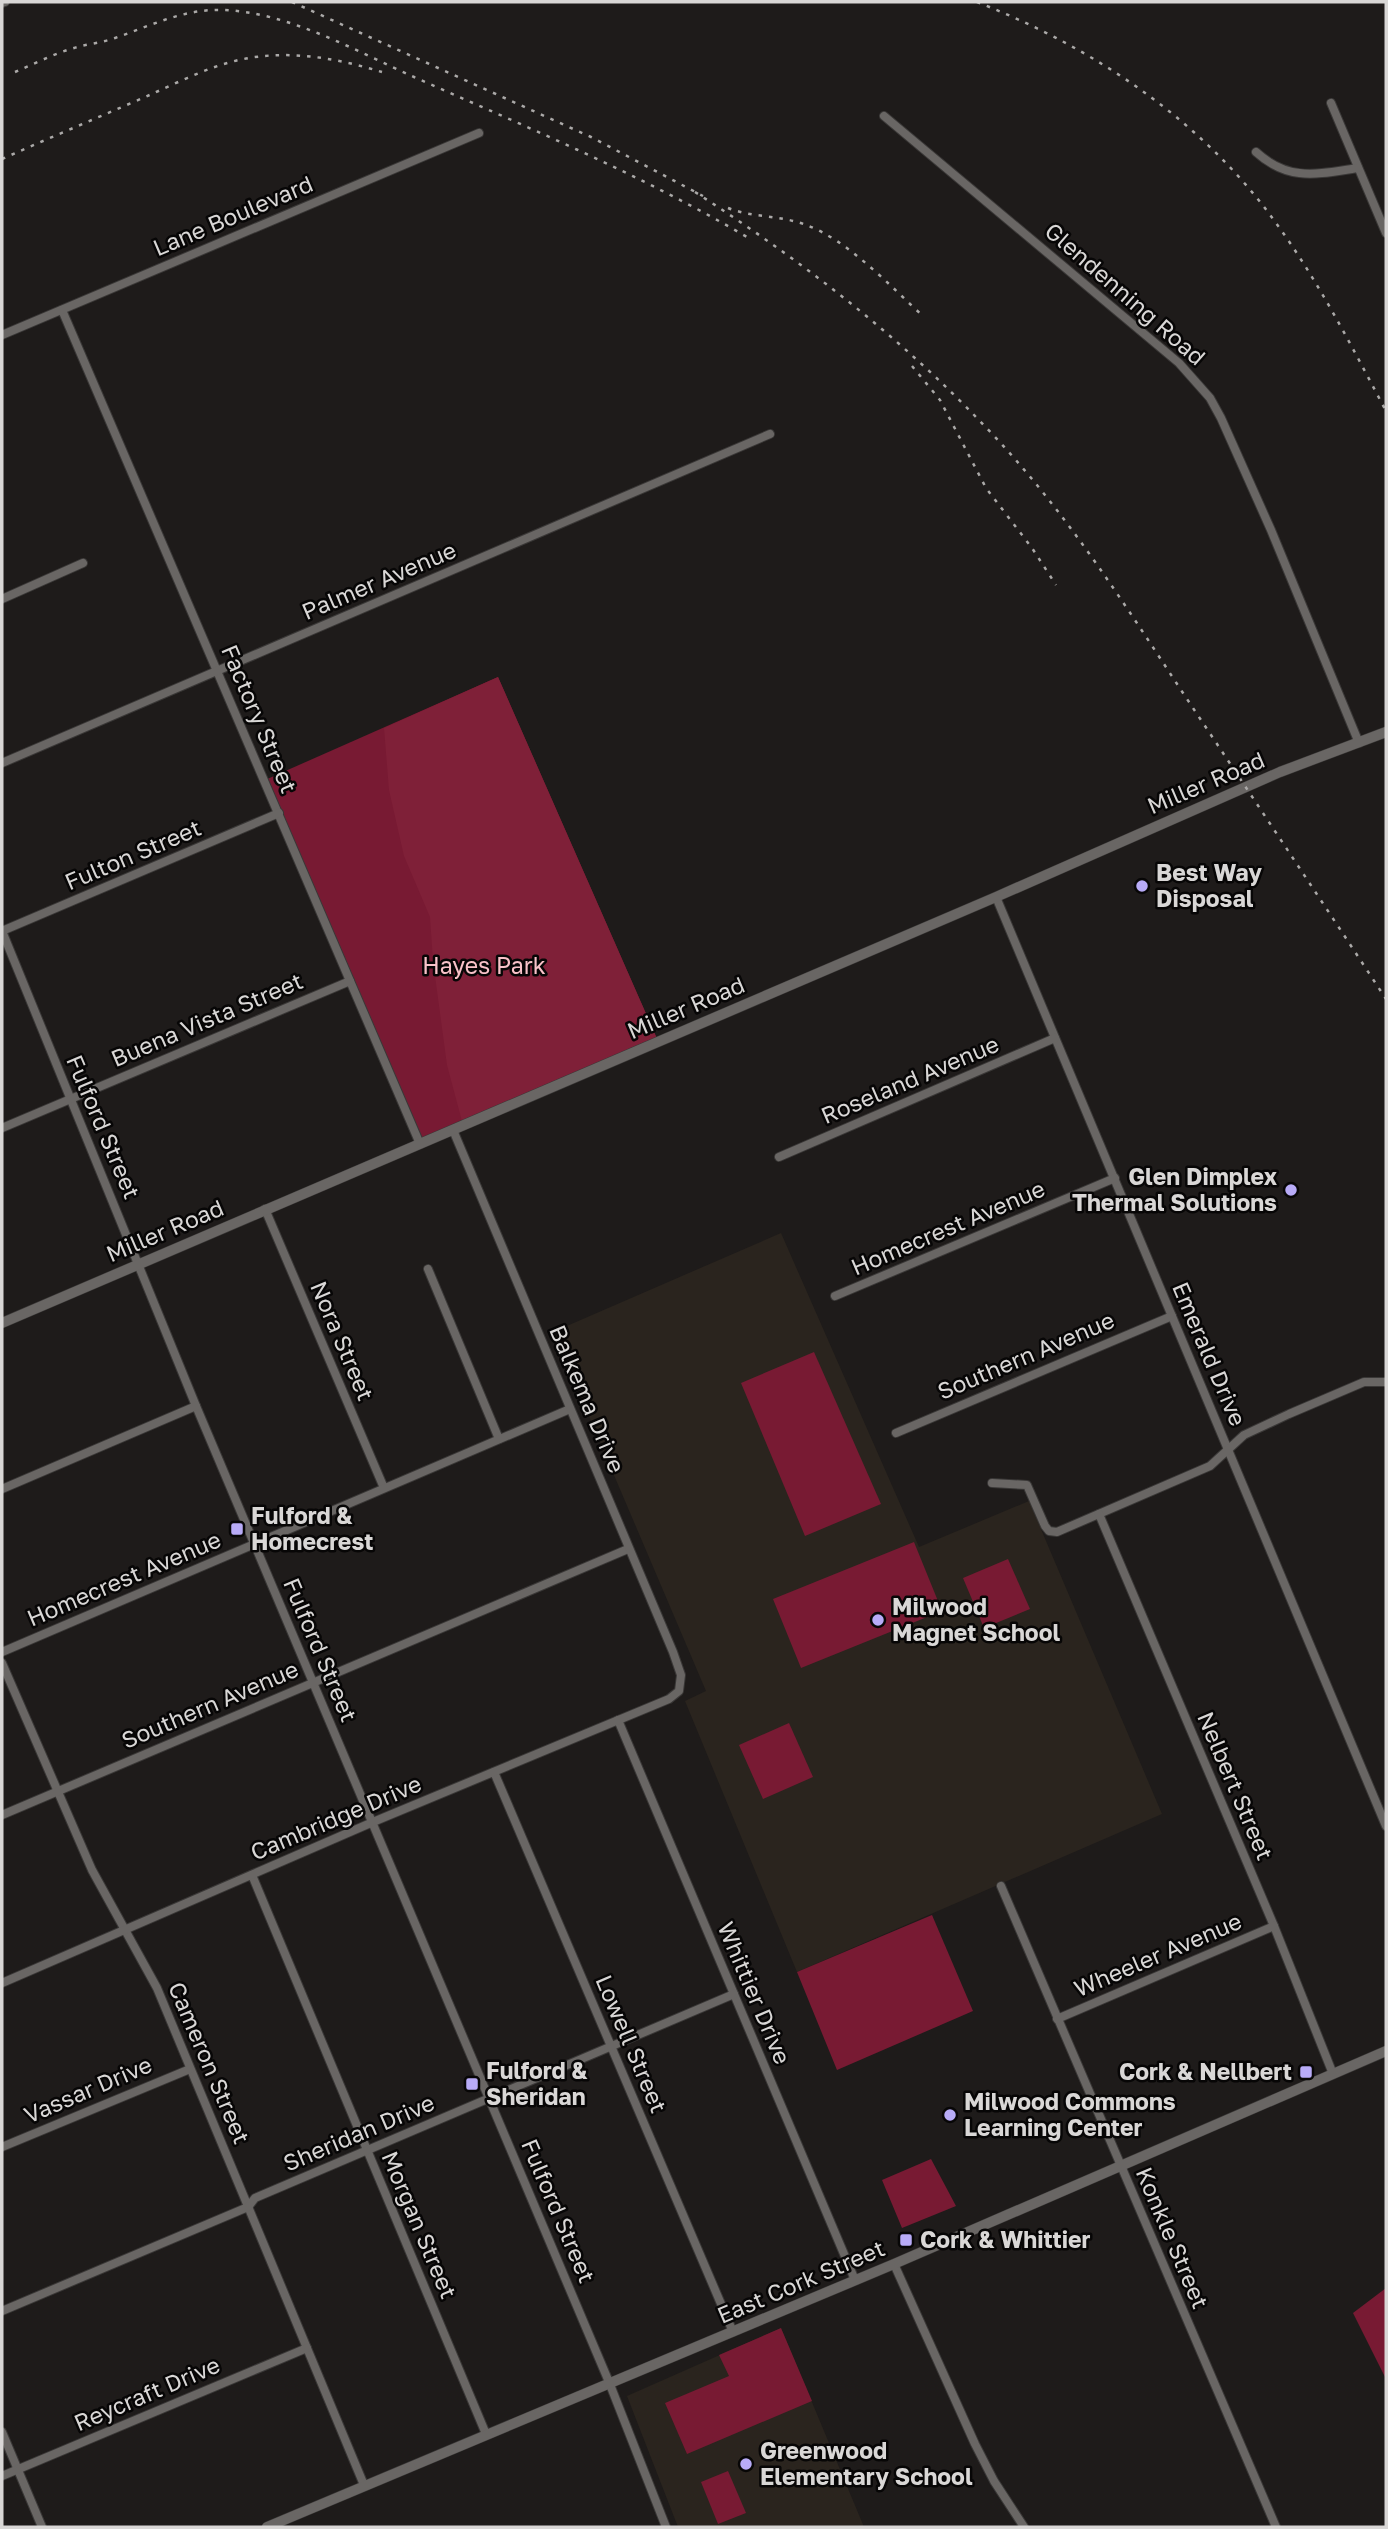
<svg xmlns="http://www.w3.org/2000/svg" width="1388" height="2529" viewBox="0 0 1388 2529" font-family="'Golos Text',sans-serif">
<style>
.built{fill:#2a241e}
.green{fill:#781a33}
.forest{fill:#7f2038}
.lines{fill:none;stroke-linecap:round;stroke-linejoin:round}
.minor-casing{stroke:#3a3837;stroke-width:10}
.tertiary-casing{stroke:#3a3837;stroke-width:11}
.minor{stroke:#696664;stroke-width:8}
.tertiary{stroke:#696664;stroke-width:10}
.rail{stroke:#aba9a8;stroke-width:2.5;stroke-dasharray:3.5 7;stroke-linecap:butt}
.poi-dot{fill:#b8abf7;stroke:#070606;stroke-width:2.5}
.labels{text-anchor:middle;stroke-width:5;stroke-linejoin:round;paint-order:stroke}
.street-label{font-size:23px;fill:#d9d7d6;stroke:#070606}
.poi-label{font-size:23px;font-weight:bold;fill:#d9d7d6;stroke:#070606;text-anchor:start}
.park-label{font-size:23px;fill:#f9c2c9;stroke:#070606}
</style>
<rect width="100%" height="100%" fill="#1e1b1a"/>
<!-- built -->
<g class="built">
<polygon points="781,1233 919,1547 1029,1501 1162,1814 797,1972 685,1701 706,1691 553,1332"/>
<polygon points="781,2328 864,2527 678,2527 627,2396"/>
</g>
<!-- green -->
<g class="green">
<polygon points="498,677 658,1041 420,1144 265,780"/>
<polygon points="814,1352 881,1504 805,1536 741,1383"/>
<polygon points="914,1542 942,1611 801,1668 773,1599"/>
<polygon points="1008,1559 1030,1609 984,1628 963,1578"/>
<polygon points="789,1723 813,1777 763,1799 739,1745"/>
<polygon points="932,1915 973,2011 837,2070 797,1972"/>
<polygon points="931,2159 956,2206 902,2228 882,2180"/>
<polygon points="1386,2288 1386,2379 1353,2313"/>
<polygon points="781,2328 812,2401 687,2454 665,2403 729,2376 719,2355"/>
<polygon points="728,2471 746,2513 718,2524 701,2482"/>
</g>
<!-- forest -->
<polygon class="forest" points="498,677 658,1041 463,1125 447,1065 433,961 430,917 404,856 389,790 384,728"/>
<g class="lines">
<defs>
<g id="minor">
<polyline points="2,3 5,2"/>
<polyline points="1331,103 1386,233"/>
<polyline points="884,116 1179,363 1210,398 1221,418 1271,530 1359,743"/>
<path d="M1256,152c33,30 61,22 102,16"/>
<polyline points="62,310 420,1144"/>
<polyline points="2,335 479,133"/>
<polyline points="2,599 83,563"/>
<polyline points="2,763 770,434"/>
<polyline points="279,813 2,931 196,1406 609,2382 666,2527"/>
<polyline points="996,897 1386,1826"/>
<polyline points="2,1128 350,981"/>
<polyline points="779,1157 1055,1038"/>
<polyline points="265,1209 384,1488"/>
<polyline points="428,1269 499,1439"/>
<polyline points="835,1296 1115,1178"/>
<polyline points="896,1433 1172,1316"/>
<polyline points="992,1483 1027,1485 1045,1526 1049,1531 1057,1532 1210,1466 1244,1435 1289,1414 1364,1382 1386,1382"/>
<polyline points="2,1489 196,1406"/>
<polyline points="1099,1514 1274,1926 1333,2074"/>
<polyline points="2,1652 570,1409"/>
<polyline points="2,1663 92,1870 157,1988 364,2485"/>
<polyline points="618,1720 855,2280"/>
<polyline points="494,1772 733,2332"/>
<polyline points="2,1815 628,1549"/>
<polyline points="252,1875 486,2434"/>
<polyline points="1001,1886 1276,2527"/>
<polyline points="2,1983 373,1822 669,1699 679,1691 681,1675 673,1652 453,1130"/>
<polyline points="1057,2019 1274,1926"/>
<polyline points="2,2147 190,2069"/>
<polyline points="894,2264 975,2444 994,2481 1024,2527"/>
<polyline points="2,2311 248,2207 255,2198 734,1994"/>
<polyline points="2,2432 42,2527"/>
<polyline points="2,2476 307,2348"/>
</g>
<g id="tertiary">
<polyline points="2,1323 996,897 1280,772 1386,732"/>
<polyline points="267,2527 894,2264 1386,2051"/>
</g>
</defs>
<!-- minor casing -->
<use href="#minor" class="minor-casing"/>
<!-- tertiary casing -->
<use href="#tertiary" class="tertiary-casing"/>
<!-- minor -->
<use href="#minor" class="minor"/>
<!-- tertiary -->
<use href="#tertiary" class="tertiary"/>
<!-- rail -->
<g class="rail">
<polyline points="292,2 591,137 703,196"/>
<path d="M977,2c117,46 225,118 299,221 43,59 76,124 110,188"/>
<path d="M15,72c19,-8 38,-18 59,-24 13,-4 27,-5 41,-10 35,-12 68,-29 106,-28 65,1 135,41 193,67 115,51 230,99 338,163"/>
<path d="M2,159c47,-21 95,-41 143,-62 30,-13 62,-30 94,-37 48,-11 97,-2 143,12"/>
<path d="M695,192c110,71 211,149 300,245 73,78 130,168 188,256 68,102 136,204 203,306"/>
<path d="M728,208c25,10 53,7 78,17 42,15 85,62 118,92"/>
<polyline points="912,366 940,400 986,488 1032,548 1056,585"/>
</g>
</g>
<!-- markers -->
<g class="poi-dot">
<circle cx="1142" cy="886" r="7"/>
<circle cx="1291" cy="1190" r="7"/>
<rect x="230" y="1522" width="14" height="14" rx="3.5"/>
<circle cx="878" cy="1620" r="7"/>
<rect x="1299" y="2065" width="14" height="14" rx="3.5"/>
<rect x="465" y="2077" width="14" height="14" rx="3.5"/>
<circle cx="950" cy="2115" r="7"/>
<rect x="899" y="2233" width="14" height="14" rx="3.5"/>
<circle cx="746" cy="2464" r="7"/>
</g>
<g class="labels">
<!-- street labels -->
<g class="street-label">
<text transform="translate(233 216) rotate(-23)" y="8">Lane Boulevard</text>
<text transform="translate(1125 294) rotate(41)" y="8">Glendenning Road</text>
<text transform="translate(379 581) rotate(-23)" y="8">Palmer Avenue</text>
<text transform="translate(259 719) rotate(67)" y="8">Factory Street</text>
<text transform="translate(1206 783) rotate(-23)" y="8">Miller Road</text>
<text transform="translate(133 855) rotate(-23)" y="8">Fulton Street</text>
<text transform="translate(686 1008) rotate(-23)" y="8">Miller Road</text>
<text transform="translate(207 1020) rotate(-23)" y="8">Buena Vista Street</text>
<text transform="translate(910 1080) rotate(-23)" y="8">Roseland Avenue</text>
<text transform="translate(103 1127) rotate(67)" y="8">Fulford Street</text>
<text transform="translate(948 1228) rotate(-23)" y="8">Homecrest Avenue</text>
<text transform="translate(165 1231) rotate(-23)" y="8">Miller Road</text>
<text transform="translate(342 1341) rotate(67)" y="8">Nora Street</text>
<text transform="translate(1209 1354) rotate(67)" y="8">Emerald Drive</text>
<text transform="translate(1026 1356) rotate(-23)" y="8">Southern Avenue</text>
<text transform="translate(587 1399) rotate(67)" y="8">Balkema Drive</text>
<text transform="translate(124 1579) rotate(-23)" y="8">Homecrest Avenue</text>
<text transform="translate(320 1650) rotate(67)" y="8">Fulford Street</text>
<text transform="translate(210 1705) rotate(-23)" y="8">Southern Avenue</text>
<text transform="translate(1235 1786) rotate(67)" y="8">Nelbert Street</text>
<text transform="translate(336 1818) rotate(-23)" y="8">Cambridge Drive</text>
<text transform="translate(1158 1955) rotate(-23)" y="8">Wheeler Avenue</text>
<text transform="translate(754 1993) rotate(67)" y="8">Whittier Drive</text>
<text transform="translate(631 2044) rotate(67)" y="8">Lowell Street</text>
<text transform="translate(209 2063) rotate(67)" y="8">Cameron Street</text>
<text transform="translate(88 2090) rotate(-23)" y="8">Vassar Drive</text>
<text transform="translate(359 2133) rotate(-23)" y="8">Sheridan Drive</text>
<text transform="translate(558 2211) rotate(67)" y="8">Fulford Street</text>
<text transform="translate(419 2225) rotate(67)" y="8">Morgan Street</text>
<text transform="translate(1172 2238) rotate(67)" y="8">Konkle Street</text>
<text transform="translate(801 2282) rotate(-23)" y="8">East Cork Street</text>
<text transform="translate(147 2394) rotate(-23)" y="8">Reycraft Drive</text>
</g>
<!-- poi labels -->
<g class="poi-label">
<text x="1156" y="881">Best Way<tspan x="1156" dy="26">Disposal</tspan></text>
<text x="1277" y="1185" text-anchor="end">Glen Dimplex<tspan x="1277" dy="26">Thermal Solutions</tspan></text>
<text x="251" y="1524">Fulford &amp;<tspan x="251" dy="26">Homecrest</tspan></text>
<text x="892" y="1615">Milwood<tspan x="892" dy="26">Magnet School</tspan></text>
<text x="486" y="2079">Fulford &amp;<tspan x="486" dy="26">Sheridan</tspan></text>
<text x="1292" y="2080" text-anchor="end">Cork &amp; Nellbert</text>
<text x="964" y="2110">Milwood Commons<tspan x="964" dy="26">Learning Center</tspan></text>
<text x="920" y="2248">Cork &amp; Whittier</text>
<text x="760" y="2459">Greenwood<tspan x="760" dy="26">Elementary School</tspan></text>
</g>
<!-- park labels -->
<g class="park-label">
<text x="484" y="974">Hayes Park</text>
</g>
</g>
<!-- border -->
<rect width="1388" height="2529" fill="none" stroke="#d9d7d6" stroke-width="7"/>
</svg>
